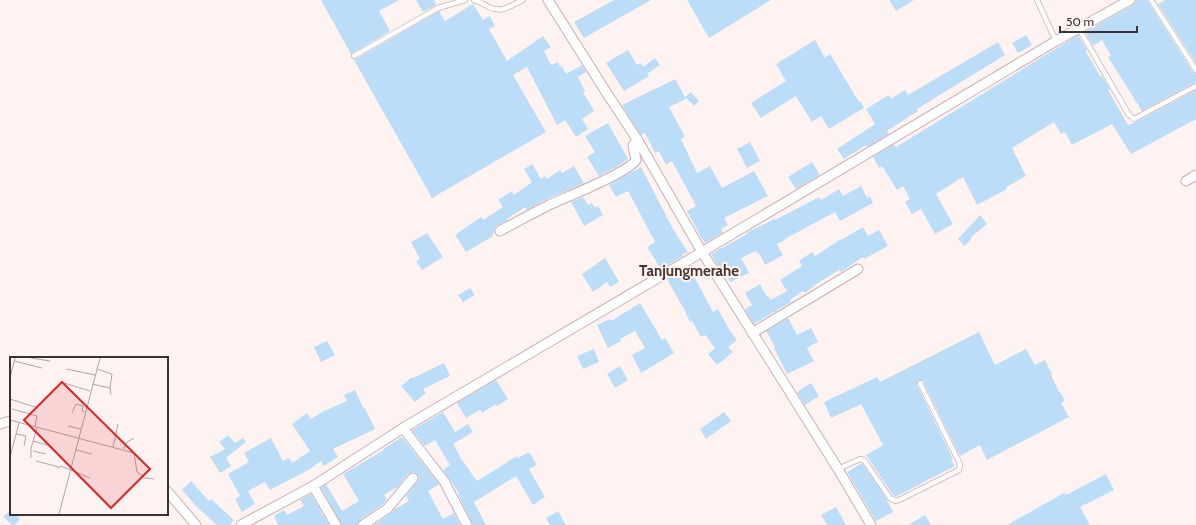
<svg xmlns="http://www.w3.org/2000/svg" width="1196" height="525" viewBox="0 0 1196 525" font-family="Cabin,sans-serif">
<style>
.building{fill:#bcddf7}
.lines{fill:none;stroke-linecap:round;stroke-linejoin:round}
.lane-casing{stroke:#c9aead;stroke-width:6}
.street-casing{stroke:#c9aead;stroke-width:11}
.lane{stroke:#fff;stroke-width:4.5}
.street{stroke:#fff;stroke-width:9}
.labels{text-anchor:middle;stroke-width:4;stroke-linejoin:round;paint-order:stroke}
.quarter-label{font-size:15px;font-weight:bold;fill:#493333;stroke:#fff3f2}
.inset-road{fill:none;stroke:#b1a5a5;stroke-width:1}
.view{fill:#d62828;fill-opacity:0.15;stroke:#d62828;stroke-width:2}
.inset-edge{fill:none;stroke:#3c3131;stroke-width:2}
</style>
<rect width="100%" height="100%" fill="#fff3f2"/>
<!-- building -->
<g class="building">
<polygon points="321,0 399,0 379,11 390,31 351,54"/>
<polygon points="416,0 434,0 436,5 423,12"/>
<polygon points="614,0 651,0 584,38 574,22"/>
<polygon points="687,0 771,0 709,38"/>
<polygon points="889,0 914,0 896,11"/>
<polygon points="1137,0 1147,0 1193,72 1196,74 1196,82 1142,111 1108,57 1111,56 1102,40 1093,46 1085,32 1133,5"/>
<polygon points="1165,0 1196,0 1196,63 1158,4"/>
<polygon points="473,4 483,20 490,16 495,26 489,29 507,61 543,36 551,47 544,51 551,65 558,62 560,67 562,66 566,74 582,65 586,72 578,77 585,91 583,92 594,111 582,119 588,129 576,137 565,120 557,125 527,67 513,75 546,132 432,198 354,60 439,11 445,21"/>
<polygon points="1026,35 1032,45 1018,53 1012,43"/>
<polygon points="1078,35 1087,50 1085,50 1100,76 1102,76 1110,89 1108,90 1128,125 1136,122 1196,90 1196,119 1131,154 1112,124 1072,145 1065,132 1061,134 1054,122 1012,148 1026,176 1006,187 1007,189 977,205 963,177 936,194 953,224 935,234 921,209 912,214 905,202 910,199 903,186 897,190 882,166 879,168 873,157 894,144 896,147"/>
<polygon points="815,40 825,58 830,54 859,102 860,101 864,108 829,129 821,116 812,122 796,96 761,118 751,103 786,81 776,64"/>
<polygon points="998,42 1005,55 917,109 918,111 887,131 889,134 867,147 866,145 844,159 837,149 875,124 866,109 889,95 891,99 905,90 908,95"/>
<polygon points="628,50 637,65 641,63 643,67 655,58 660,65 647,74 649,76 624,91 606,63"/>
<polygon points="675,79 686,99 669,107 685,137 681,139 697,173 710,166 722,188 754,171 768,196 724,218 728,225 721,229 723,233 705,243 703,239 702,239 687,211 696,206 672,161 666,165 659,151 655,153 645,133 641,135 622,105"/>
<polygon points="691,92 699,101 694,106 685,97"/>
<polygon points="608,123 628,159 618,166 599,176 587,157 595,152 585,136"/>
<polygon points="750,142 760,161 747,168 737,149"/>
<polygon points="812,162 820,175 796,189 788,177"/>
<polygon points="532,164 541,179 545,176 547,179 560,170 562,173 574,166 584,183 543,201 527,210 525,207 507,219 508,220 497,226 495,228 494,233 492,234 493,236 466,252 455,235 481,217 483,220 503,207 498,200 512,191 514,195 532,182 524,169"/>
<polygon points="641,167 673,229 688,252 682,255 683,256 661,269 647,247 655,242 628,191 616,197 609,185"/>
<polygon points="861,186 867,198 870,196 873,203 840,221 835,212 785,239 785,240 777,244 783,255 765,265 759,253 758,254 756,251 741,258 749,273 730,282 722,267 719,268 711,254 747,234 746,233 774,219 775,220 819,197 821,200 839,189 843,196"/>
<polygon points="583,197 588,205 592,203 595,208 598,206 603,215 584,226 571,202"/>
<polygon points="980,215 987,224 971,237 972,238 965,246 958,239"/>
<polygon points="863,227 868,236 879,230 888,246 864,259 863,257 841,272 839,270 813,286 813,287 805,293 803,291 790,300 791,302 754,324 745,309 752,305 745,293 760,284 767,297 768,296 771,300 787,291 780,280 802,266 799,261 812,252 815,256 841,239 841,240"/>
<polygon points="427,233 443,257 422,270 416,261 420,259 411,242"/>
<polygon points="605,258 619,282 610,287 607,282 593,292 582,274"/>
<polygon points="689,267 713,312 718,309 730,331 737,340 728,347 733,352 717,365 708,354 715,348 705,335 701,337 692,321 690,322 684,309 668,281 668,279"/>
<polygon points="470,288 475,295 463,302 458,295"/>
<polygon points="640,303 662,340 665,338 674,353 641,373 632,355 645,348 635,331 620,339 621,341 608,348 597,325 610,319 611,321"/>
<polygon points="788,318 797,335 811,328 818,342 807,348 814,361 787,374 774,348 775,347 766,331"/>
<polygon points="979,332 995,365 1026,349 1035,365 1045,360 1052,374 1051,375 1059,392 1060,392 1065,401 1061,403 1069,417 987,460 980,445 960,456 923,381 919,380 917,381 917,385 953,459 951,460 955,466 895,497 893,495 866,455 883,445 861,404 831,418 824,402 877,377 880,382"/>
<polygon points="327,341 335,355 321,362 314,347"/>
<polygon points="594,349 599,362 583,369 577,356"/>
<polygon points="444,363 450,376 423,389 426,393 415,402 401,386 412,377 413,378"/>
<polygon points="620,366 628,380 615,388 607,374"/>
<polygon points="496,380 508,399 497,406 496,404 482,413 480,410 466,418 457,403"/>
<polygon points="811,383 819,396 805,405 797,392"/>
<polygon points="355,390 364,409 365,408 375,429 333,449 338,457 324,466 321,461 310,469 270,490 265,482 248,491 255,504 242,512 235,499 240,496 228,474 249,462 244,453 271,438 283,461 289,458 292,463 310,451 292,424 307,413 311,419 322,412 347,401 344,395"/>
<polygon points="443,412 455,432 468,424 473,432 453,444 460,456 459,456 477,481 517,456 518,458 529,452 537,465 529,469 545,497 533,505 516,476 474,502 486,525 473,525 458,494 459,493 443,470 450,465 435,440 425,446 412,430"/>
<polygon points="724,412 731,421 706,439 700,429"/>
<polygon points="228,435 235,443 243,438 246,442 226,458 231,466 220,473 210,457 225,449 219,442"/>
<polygon points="402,437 439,484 428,491 443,519 454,513 460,525 374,525 390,514 395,509 409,501 406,496 419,479 417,474 414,472 408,474 399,486 384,495 387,499 383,504 360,520 357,525 342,525 321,488 326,484 342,511 359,501 343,474 384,450 383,449"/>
<polygon points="862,463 887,500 893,512 876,521 847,472"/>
<polygon points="1106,474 1114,490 1080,507 1090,525 1007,525 1064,493 1066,495"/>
<polygon points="191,481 209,501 211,499 234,520 230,525 217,525 196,506 182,490"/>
<polygon points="311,494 329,525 278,525 274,516 284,510 287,515 304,506 300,500"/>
<polygon points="836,507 846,525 827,525 821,515"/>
<polygon points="10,510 11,514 15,514 20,519 15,525 12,525 3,517"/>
<polygon points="558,511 566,525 550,525 546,518"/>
<polygon points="925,515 931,525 908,525"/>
</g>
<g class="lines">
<defs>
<g id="lane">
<path d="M474,0c7,2 9,4 15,7 12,7 23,-2 34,-7"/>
<polyline points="1037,0 1056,41"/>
<polyline points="1151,0 1196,70"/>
<polyline points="1079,29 1129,115 1134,119 1196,86"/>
<polyline points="354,56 438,8 465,0"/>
<polyline points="838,469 860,459 864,460 890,498 895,501 899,500 959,470 960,464 920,383"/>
</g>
<g id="street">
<polyline points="548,0 606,92 637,139 702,252 838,469 871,525"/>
<polyline points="1186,181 1196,175"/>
<path d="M500,231c16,-9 33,-18 49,-26 17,-8 79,-32 87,-45l-3,-14 4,-7"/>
<polyline points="752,333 858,269"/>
<polyline points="0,424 11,421"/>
<polyline points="403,428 444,481 467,525"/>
<polyline points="313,486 336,525"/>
<polyline points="167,491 196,525"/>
<polyline points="241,525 313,486 403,428 702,252 1056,41 1130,0"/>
<polyline points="363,525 387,509 413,478"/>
</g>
</defs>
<!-- lane casing -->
<use href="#lane" class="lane-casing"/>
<!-- street casing -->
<use href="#street" class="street-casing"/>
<!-- lane -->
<use href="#lane" class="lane"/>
<!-- street -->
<use href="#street" class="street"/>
</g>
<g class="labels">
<!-- quarter labels -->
<g class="quarter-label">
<text x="689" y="276">Tanjungmerahe</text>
</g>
</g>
<!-- overview -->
<g transform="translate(10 357)">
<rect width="158" height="158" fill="#fff3f2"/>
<path class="inset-road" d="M21,1l19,3M4,4l28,7M56,12l29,6M87,12l15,5 -2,14 1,7M0,21l5,-20M54,26l26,8M82,27l18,4M0,42l28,9M2,52l25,7 -2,11M62,56l4,-9 7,2 -1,5 2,1M0,63l124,33 3,19 8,6 9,1M58,69l13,3M6,77l10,2 -2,10M23,84l14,4M103,90l5,-23M114,92l2,-6 8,-5M66,93l16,4M23,94l13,3M0,100l9,-34M21,101v-10l6,-20M26,104l23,6M48,112l3,-3 29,12M49,157l41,-156"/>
<path class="view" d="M52,25l88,87 -39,39 -87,-88z"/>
<rect width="158" height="158" class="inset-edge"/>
</g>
<!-- scale -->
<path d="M1060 26v6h77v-6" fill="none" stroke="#3c3131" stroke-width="2"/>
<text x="1066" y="26" font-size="12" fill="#3c3131" stroke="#fff3f2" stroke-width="3" paint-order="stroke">50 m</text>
</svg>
